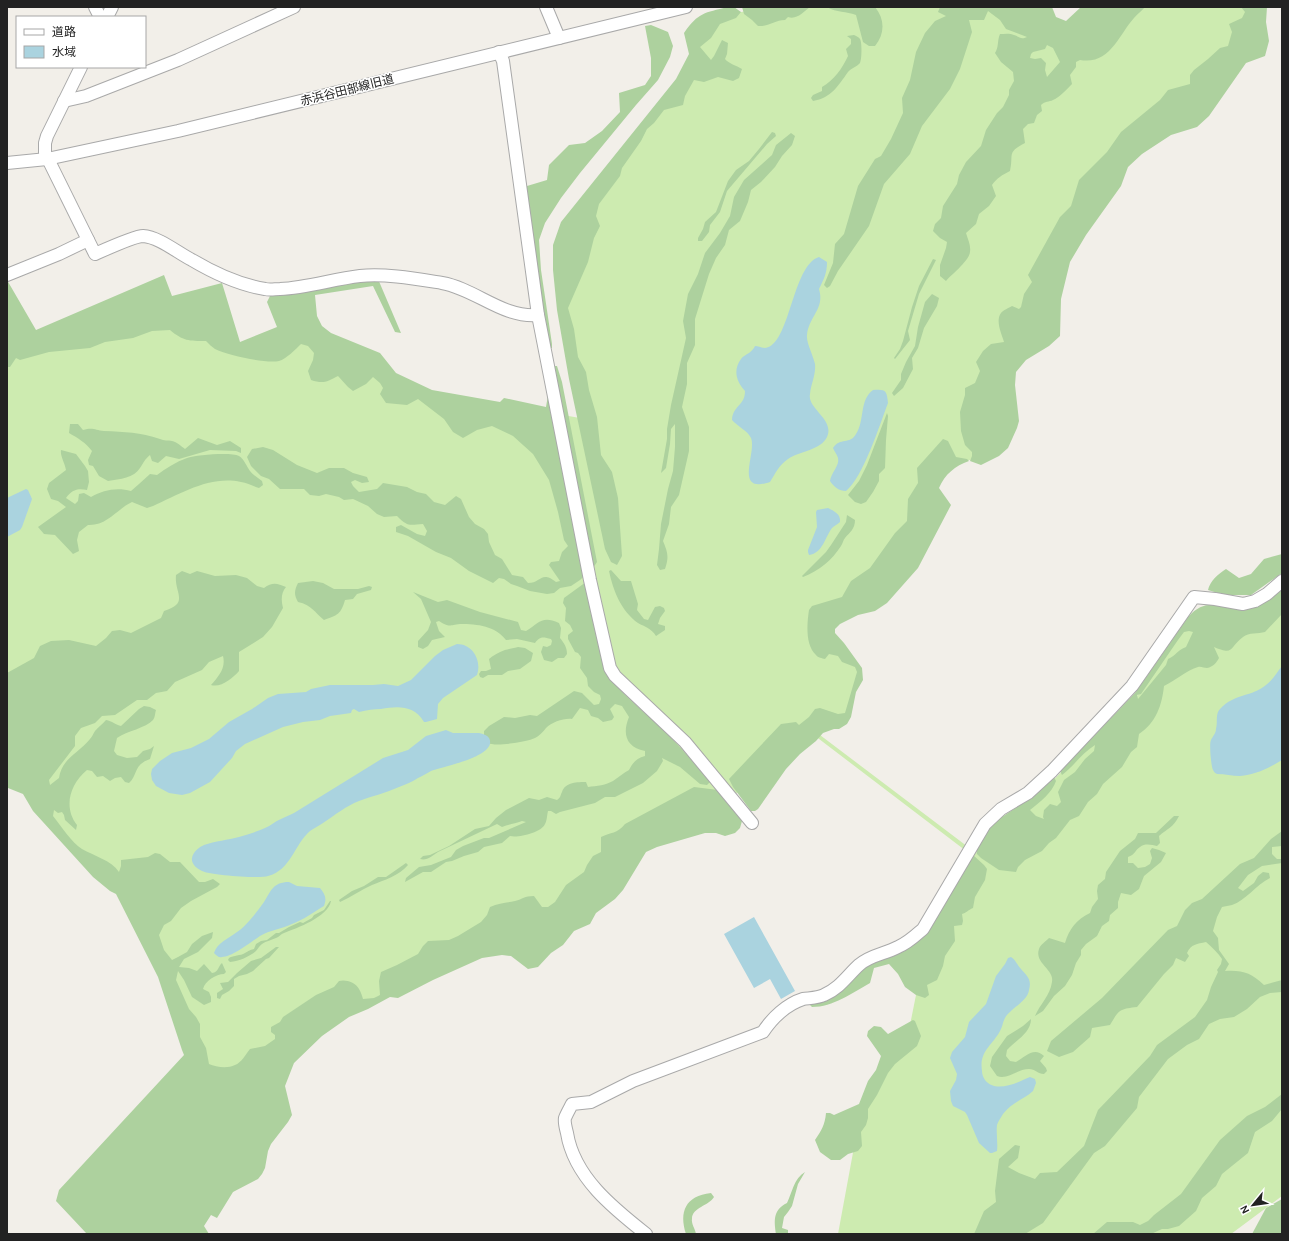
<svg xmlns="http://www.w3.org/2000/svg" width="1289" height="1241" viewBox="0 0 1289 1241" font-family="Karla,'Noto Sans JP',sans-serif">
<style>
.grass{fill:#cdebb0}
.forest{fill:#add19e;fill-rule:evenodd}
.water{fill:#aad3df}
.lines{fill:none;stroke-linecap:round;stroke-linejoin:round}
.minor-casing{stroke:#a9a9a9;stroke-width:14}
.minor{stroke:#fff;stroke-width:12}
.labels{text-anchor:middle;stroke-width:3;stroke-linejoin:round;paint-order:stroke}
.street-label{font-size:12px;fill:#222;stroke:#fff}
</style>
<rect width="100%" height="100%" fill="#f2efe9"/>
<!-- grass -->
<polygon class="grass" points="774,7 1014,7 1073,35 1114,7 1262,7 1241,56 1128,157 1067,260 1013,372 981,458 958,462 938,475 903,566 834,627 834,636 860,673 847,714 816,732 976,853 994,826 1034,799 1134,700 1190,620 1247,613 1267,603 1282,590 1282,1196 1231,1234 838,1234 859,1120 910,1025 928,935 974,857 802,726 724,806 617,850 554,926 348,1014 219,1111 124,889 70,845 23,781 7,710 7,344 220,286 240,348 313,335 413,389 580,418 560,306 566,226 694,62 692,36 715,16"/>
<!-- forest -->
<g class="forest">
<path d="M728,7h6l7,5 -5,6 -16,6 -9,14 -11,9 11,13 3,-4 8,-16 6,3 -1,11 -2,5c4,5 11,6 17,10l-3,9 -6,3 -15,-4 -14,5 -10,-2 -9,16 -2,9 -19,5 -10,13 -7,6 -6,12 -19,27 -2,8 -21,28 -3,12 4,10 -6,12 -6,24 -20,46 6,21 4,28 8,15 3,18 8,27 4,38 11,17 6,26 4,58 -5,9 -6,-3 -6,-13 -36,-170 -12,-69 -4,-40v-25l8,-23 115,-143 13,-25 -5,-21c15,-21 20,-20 44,-26z"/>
<path d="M742,7h68c-7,5 -13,13 -22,10l-3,3c-10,0 -17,7 -27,6l-6,-6 -8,-6z"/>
<path d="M827,7h48c10,12 10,27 0,39h-6l-6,-4 -7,-27c-10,-4 -19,-2 -29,-8z"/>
<path d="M940,7h112l4,10 10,4 15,-14h64c-3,4 -8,7 -11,11 -16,18 -24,47 -54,42l-4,2v5l-6,8 2,9c-5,5 -12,13 -19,16 -4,2 -8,1 -12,5l1,6 -5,4 -3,8 -6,1 -5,5 2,14c-19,10 -11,11 -15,28 -8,4 -13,7 -18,14l4,11 -7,10 -10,8 -3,10 -10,9c2,7 5,12 4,19 -1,9 -18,22 -24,29l-6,-5v-11l6,-17 1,-6 -7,-4 -7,-7 2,-7 6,-6 2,-12 14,-22 2,-9 7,-13 15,-16 5,-16 11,-17 6,-6 6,-12v-5l5,-9 -1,-9 -12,-10 -6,-9c4,-6 2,-12 5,-19 4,0 10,-1 14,1 6,2 7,5 13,2l-21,-8 -6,-9 -12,-9 -4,9h-15l3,12 -12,37 -10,20 -28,37 -12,28 -26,30 -15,42 -31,45 -8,15 -3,2 -3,-3 9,-22 2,-19 9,-10 14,-48 17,-27 6,-3 10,-17 12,-26 -1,-15 8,-18 6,-28 9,-19 10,-12 11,-5 -8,-4zM1047,45l6,3 7,14 -13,15 -2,-7 1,-7 -5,-5 -6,1 -5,-1 1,-4 2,-2 12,-3z"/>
<path d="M1241,7h26l-1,15 3,19 -4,15 -19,7 -37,53 -12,11 -26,8 -29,19 -14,13 -7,19 -35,49 -16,27 -9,37 -1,37 -11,10 -23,14 -10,12 -1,13 4,36 -2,7 -9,20 -9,8 -18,9 -11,-4 2,-5v-4l-7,-7 -4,-14 -1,-19 5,-17v-7l10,-5 5,-12 -4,-9 7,-11 8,-7 13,-2c-2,-7 -9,-21 -3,-29 2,-3 8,-5 11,-7l7,3 2,-2 3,-13 8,-12 -4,-7 32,-58 11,-11 8,-26 28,-28 14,-20 39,-32 8,-10 22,-6v-9l4,-5 14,-11 12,-11 8,-2 4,-14 -3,-8 13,-6 3,-6z"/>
<polygon points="651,25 668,32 673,46 670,57 658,80 636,105 580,173 561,198 545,223 539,240 541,270 552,344 552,348 549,348 524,192 527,186 547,180 549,165 569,145 585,143 602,131 620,112 619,93 645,85 651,76 651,58 645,26"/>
<path d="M854,35c2,1 5,2 6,4 2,3 2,20 0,24 -3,4 -9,5 -12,9 -10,14 -17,26 -35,29l-2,-3 2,-3 9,-4v-4c12,-7 20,-18 26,-31l-2,-7 5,-5v-5l-4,-3z"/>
<polygon points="772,132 775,133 776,136 767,144 727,191 720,212 710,225 709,232 702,241 698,241 698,238 703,229 705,222 716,212 728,181 736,170 749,161 759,149"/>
<path d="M791,133l4,3 -3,9 -10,11 -7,11 -14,15 -10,8 -3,12 -8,19 -11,9 -4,15 -9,13 -7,16 -14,45v26l-8,18v21l-5,23 7,20v24l-10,44 -8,12 -2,17 -6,17c5,12 6,16 2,28l-5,1 -3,-5 2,-16 2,-25 7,-35 5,-18 2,-24v-23l-4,5 -1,15 -4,24 -5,5 6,-34v-10l4,-24 15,-67 -3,-17 5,-27 10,-20 7,-21 15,-20 10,-17 4,-19 10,-17 28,-25 4,-10z"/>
<polygon points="933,259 936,260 919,294 908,331 910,340 895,359 894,358 900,349 903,341 912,307 919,286"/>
<path d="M164,275l8,21 50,-13 18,59 37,-15 -10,-25 3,-6 108,-17 23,54 -6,-1 -22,-46 -58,9 2,21 5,10 9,7 49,20 16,20 36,17 68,12 4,-4 42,9 7,-41h4l5,16 35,180 -4,6 -13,12 -9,6 -11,2 -6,5 -7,1 -17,-3 -13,-5 -6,-2 -7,-5 -5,-1 -6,5 -24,-12 -18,-13 -15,-6 -28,-16 -12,-4v-5l5,-2 16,9 8,2 2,-5 -4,-7c-14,1 -15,3 -26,-8l-13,1 -7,-3 -9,-8 -15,-7 -9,1 -5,-3 -13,-3 -7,2 -9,-1 -6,-6h-24l-11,-10 -8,-3 -10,-10 -4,-9 5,-8 11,-2 10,3 24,15 20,8 12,-5h15l9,5 14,4 2,5 -7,1 -7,-3 -4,2 2,4 6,6 18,-3 6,-6 24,4 10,5 9,2 8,8 11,3 11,-9 5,3 8,18 6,7 9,5 4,5 1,8 6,13 7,4 10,16 11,2 5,6c13,0 13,-13 28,-1l4,-1 -11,-16 2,-3 8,-1 3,-9 6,-6 -4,-6 -6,-28 -9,-32 -16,-26 -20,-18 -21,-10 -15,4 -14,8 -10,-6 -9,-13 -26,-20 -11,6 -21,-2 -6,-9 3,-6 -3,-5 -7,-6 -7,7 -13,7 -5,-4 -10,-11c-11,6 -15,8 -27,4l-3,-9 5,-11 1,-7 -6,-7 -7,-2c-5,5 -15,15 -22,17 -13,3 -52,-6 -64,-12 -3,-2 -6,-5 -9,-8 -17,0 -23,0 -36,-11l-18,1 -19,7 -28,4 -15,6 -41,4 -29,8 -4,-2 -6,9h-3v-87l29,50z"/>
<polygon points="932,294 939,298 937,306 924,328 918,348 912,358 913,369 903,388 894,396 892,393 901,380 901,374 906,362 915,346 918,327 925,302"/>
<polygon points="887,413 888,416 886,440 885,468 879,474 879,481 873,492 866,502 861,504 855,502 848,495 859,481 867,465"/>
<path d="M70,424h8l5,6c10,-3 12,0 21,1 21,1 36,1 56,8 4,2 8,1 12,2 5,1 9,5 13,8l13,-11 19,7 13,-4 11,7v5l-5,-2 -26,-1 -31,9 -13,-3 -8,7 -6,-2 -2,-6c-5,4 -6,7 -10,13 -6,10 -20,11 -32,13l-9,-5 -6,-10 -4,-1 -1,-5 4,-9c-6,-8 -14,-13 -23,-18z"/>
<path d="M943,439l5,2 8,16 11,2 2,2c-14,5 -24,13 -30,27l12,17 -33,63 -31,35 -12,8 -17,4 -18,9 -5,5v4l9,10 18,25 1,12 -7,12 -5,25 -4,7 -8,5h-5l-11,4 -7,8 -16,13 -14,15 -28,40 -3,2h-4l-18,-24 -4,-8 52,-55 15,-2 3,3 10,-8 6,-8 5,-1 18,6 7,-1 12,-41 -2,-5 -13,-5 -4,-6 -9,-2 -4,5c-3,-1 -7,-1 -9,-4 -11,-10 -9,-32 -7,-45l3,-4 30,-9 9,-16 19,-13 25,-35 12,-12 1,-22 10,-16 -1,-15z"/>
<path d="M61,450l15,4 9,12 3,5 1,11 -2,8c-10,-2 -15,0 -21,8l9,6 3,-3 1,-7 5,-1 7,4c12,-7 26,-10 40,-6l8,-7 11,-10 7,1c9,-7 19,-13 30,-17 9,-3 44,-6 52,-2 6,4 7,10 11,15 3,4 8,7 12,10l1,4 -4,3c-6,-2 -12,-5 -18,-6 -31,-7 -61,12 -88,24l-6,2 -15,-6c-15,7 -25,24 -44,23l-9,7 -2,8 2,11 -6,3 -18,-19 -11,-1 -6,-7 28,-20 -8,-6 -7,-2 -4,-10 2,-6 17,-13c-1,-7 -6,-14 -5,-20z"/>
<path d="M847,515l8,5c0,9 -5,12 -10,18 -2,2 -2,5 -4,8 -9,14 -22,25 -38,31l-1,-1 24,-24 5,-7 15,-23z"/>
<path d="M1282,554v19l-31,22h-27l-16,-5c2,-9 10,-16 18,-21l13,9 12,-4 13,-15z"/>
<path d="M611,570l10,11h10l7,23 -1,6 7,9 4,1 7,-13 5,-1 4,2 1,3 -5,7 -2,6 7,2v4l-9,6c-5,-8 -11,-9 -18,-13 -17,-12 -25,-33 -29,-52z"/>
<path d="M182,571l8,3 7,-3 18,5 21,-1 11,3 10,8 7,2c8,-6 13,-5 22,-1 -5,6 -5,13 -3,21l-11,19 -9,10 -24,15v19c-6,7 -18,17 -28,14 8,-9 15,-17 12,-29l-14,6 -7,8 -27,12 -8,9 -11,2 -9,7h-10l-22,15 -13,1 -7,7 -14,5 -6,8v10l-26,34 1,5 9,-7c3,-20 20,-25 31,-39 2,-2 3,-5 5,-8 3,-4 8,-7 11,-11 6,1 10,5 15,6l18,-17 5,-3 6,1 6,3c-1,3 -1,8 -3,10 -7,8 -26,11 -36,18l-3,13 3,4 10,3 10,-1 6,-6 7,-2 4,-3 -4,13c-17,6 -12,16 -21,24l-4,-1 -4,-5 -6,1 -5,3 -7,-5 -6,1 -5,-6 -5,-1c-17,14 -24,37 -10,55l-1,5 -11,-10 -1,-5 -2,-3 -4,1 -4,-3 -1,6c8,10 19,27 29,33 12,7 29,11 37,23l2,-6v-6l27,-3 7,-4 5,1 10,8h10l19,20h6l8,-3 7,5 -3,3 -26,14 -10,7 -10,13 -7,4 -5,10 5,15 8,10 6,-3 9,-5 5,-8 10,-8 11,-4 -1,6 -14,14 -14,7 -5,8 10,1 8,3 7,-7 8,9c7,-1 6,-7 10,-10l4,9 -2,2c-8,0 -19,7 -21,15l6,3 2,5v5l-7,3 -12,-8 -8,-17 -6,-9 -2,9 13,29 7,8 4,7v13l6,11 3,16c7,3 18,5 26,1 6,-2 11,-11 15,-16l15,-3 10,-7v-4l-4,-3v-5l9,-5 3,-5 33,-22 18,-8 5,-6c6,-2 17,1 20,8 2,3 3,7 4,10l11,-1 6,-3 -1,-14 2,-9 16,-7 21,-11 5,-8 5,-5 21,-1 9,-4 23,-14 6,-7 3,-8c9,-4 16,-4 25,-6 8,-2 9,-5 19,-5l8,11h6l7,-5 11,-17 18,-13 3,-7 6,-9 8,-4v-15c10,-5 16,-3 24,-13l69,-37 24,3 23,27 1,4 -2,7 -5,5 -10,3 -9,-3h-11l-48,14 -11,5 -23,38 -8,9 -19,14 -6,11 -16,7 -11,14 -12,8 -13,14 -10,2 -17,-13 -9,-1 -20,3 -49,22 -35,18 -8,-1 -22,12 -19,8 -27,19 -28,27 -9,23 7,29 -4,7 -17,22 -3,7 -3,17 -3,6 -4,5 -25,13 -16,26 -6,-3 -7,11 5,8h-122l-31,-33 3,-11 125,-135 -2,-5 -24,-73 -42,-83 -6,-3 -17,-14 -60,-66 -10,-17 -15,-6 -1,-3v-112l27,-15 6,-12 11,-5 18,-1 27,6 10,-8 6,-7 8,-1 11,3 30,-15 3,-7c26,-8 10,-18 12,-36z"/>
<path d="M313,581l10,2 11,6h24l11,-3 3,1 -1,3 -14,4 -4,5 -8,1c-4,14 -7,15 -21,20 -10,-8 -12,-15 -26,-18 -4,-7 -4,-11 0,-19z"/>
<path d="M586,582l16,78c11,29 34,44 56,65 19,18 36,37 52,57l-3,3 -7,-1 -20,-17 -18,-9 1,3 -6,10 -14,12 -28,14h-10l-10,6 -35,9 -4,2 -5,-3h-3c-1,4 -1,10 -3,13 -4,9 -27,14 -35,12l-8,7 -18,4 -6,5 -14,4 -12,5 -6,1 -15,10h-8l-18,10 1,-4 13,-11 12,-2 20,-8 5,-7 7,-4 21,-8h5l37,-16 -4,-1c-7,3 -13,3 -20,6l-5,-3 -59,28c-6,4 -11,9 -18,7l3,-3 7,-1 19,-9 26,-17 14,-3 7,-8 10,-8 23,-12 10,2 8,-3 10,3c4,-3 3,-4 5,-8 3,-10 16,-10 24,-10l2,5c9,-1 18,-2 25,-6 6,-4 10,-8 16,-11 4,-8 8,-12 16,-14v-5c-19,-4 -23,-17 -16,-34l-7,-11 -7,-2 -5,5 4,8 -2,3 -9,2 -5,-4 -7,-2 -3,-6 -8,-2 -8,11c-8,-1 -20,3 -26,9 -3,4 -7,8 -11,10 -8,4 -40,9 -47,5 -2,-1 -3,-3 -4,-5v-7l5,-5 15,-9 11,1 15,-3 7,1 37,-25 8,2 12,12 5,-1 2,-5 -1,-4 -6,-3 -6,-6 -1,-8 -7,-10 1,-11 -3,-4 -3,-1 -7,-13v-4l5,-4 -3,-6 -5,-4 1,-13 -3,-5 1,-5z"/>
<path d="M1282,587v27l-17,18c-7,2 -16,0 -22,5 -14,10 -8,19 -29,10l5,11c-2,4 -6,9 -12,10 -3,0 -6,-2 -9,-1 -11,3 -23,14 -34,19 -2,19 -8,37 -25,48l-2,13 -6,5 -9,15 -19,17 -6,10 -9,8 -9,14 -9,4 -14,18 -7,5 -7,8 -17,9 -7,7 -2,5 -17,-2 -18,-12 -4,-4 -1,-4 1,-5 16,-22 39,-26 22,-20 2,4c-4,12 -16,21 -26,29l6,6 8,3 -1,-2 1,-7 6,-6 7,2 4,-4 -3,-10 6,-12 11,-8 10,-13 9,-8 1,-6c-13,8 -21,21 -33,30l-2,-4 75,-78 53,-76c15,-16 25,-13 45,-9 5,1 11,2 15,1 14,-2 24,-13 34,-22zM1189,631l4,1 -7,15c-10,4 -9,8 -18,12l-2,6 -28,34 -1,-4 4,-1 37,-54 6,-8z"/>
<path d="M413,592l25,10 9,-2 33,12 38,10 3,8 5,1c13,-8 16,-16 33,-8l2,5 -1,10c4,5 7,9 7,16l-3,4h-6l-6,4 -8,-2 -3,-8 2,-6 4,1 4,-2 1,-4 -1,-2c-8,-2 -11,-3 -16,4l-18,-4 -11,1c-11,-14 -28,-16 -46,-16 -11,1 -10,4 -21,-3l-3,1 3,9 6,6 -13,3 -4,6 -5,3 -5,-2v-6l10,-11 3,-8 -10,-23z"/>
<path d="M518,647l7,1 8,5 -2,8 -11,8 -12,2 -6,4h-14l-5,3 -3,-1 -1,-3 2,-3h5l5,-2 -2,-10c12,-9 16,-9 29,-12z"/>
<path d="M1174,816h5c-6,12 -11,12 -20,20l1,7 -3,3c-5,-1 -12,-3 -17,1 -5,3 -5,8 -12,10v6h5l5,5 7,-1 5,-3 2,-6 -2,-7 2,-3 7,2 7,3 -5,9 -17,14 -5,13 -8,6 -10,-2 -3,9v6l-8,7 -1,6 -7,5 -5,10 -11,8 -5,6v5l-5,8 -4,12 -7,11 -11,10 -11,15 -8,5c5,-12 15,-20 17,-34 3,-12 -18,-19 -13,-33 1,-4 7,-8 10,-11l16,5c4,-14 12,-24 25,-30l2,-6 6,-8 -1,-8 1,-6 7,-6 1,-7 14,-21 15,-12 3,-6h18z"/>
<path d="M1282,831v15l-10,1v7l5,5h5v4l-20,3 -14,9 -10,13 5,3 11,-8 4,-7 5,-4 6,1 1,5c-14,7 -25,23 -38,27 -3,1 -7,1 -10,2l-5,10 -4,14 5,7 1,12 10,14 -4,7c18,-1 26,2 39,14l18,-5v12l-12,1 -10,4 -13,12 -13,8 -14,2 -11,5 -10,15 -12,6 -19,14 -29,38 -2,11 -32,38 -11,7 -51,70 -18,11h-51l10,-23 12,-9 -1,-11 4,-32 16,-14 5,1 -2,12 -10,9 11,6 16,6 5,-6 17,-1 27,-26 14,-36 52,-54 7,-11 38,-28 12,-17 4,-13 7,-15 -1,-2 4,-6 1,-5c-4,-6 -10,-12 -16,-17 -9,2 -15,2 -19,11l2,3 -4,6 -9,-4 -3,7 -9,9 -27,33c-18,2 -18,3 -27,18l-18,3 -2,9 -17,15 -14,5 -12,-6 4,-10 51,-43 66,-68 9,-4 8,-16 7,-7 10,-4 38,-35 14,-6 17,-19z"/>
<path d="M973,855l11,10 3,4 -2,11 -10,17 -2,11c-5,2 -7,5 -11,6l1,7 -1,4 -8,1 1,15 -10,15 -2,10 -6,14 -10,5 2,10 -4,3 -9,-3 -11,-8 -7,-13 -9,-10 -15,4 -4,15c-18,10 -37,24 -58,24l-3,-3 2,-1 26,-9 8,-6 14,-16 11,-9 43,-18z"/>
<path d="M406,863l2,2c-9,11 -24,15 -36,20 -11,5 -21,12 -32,17l-1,-2 13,-9 12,-5 14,-9h8z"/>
<path d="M330,901h1c-3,16 -34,27 -47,32 -3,1 -5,4 -8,5 -4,2 -10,3 -14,6 -3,2 -4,5 -6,7 -7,6 -17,10 -26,11l-2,-2 1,-2c5,-3 11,-2 16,-5 4,-2 4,-3 9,-4l2,-5 5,-3 6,-1 9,-7h3l10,-6 11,-5 3,1 9,-5 2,-3 10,-5z"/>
<polygon points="276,947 279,947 269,958 266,959 253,971 247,974 239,976 234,979 234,986 229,991 222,995 220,999 217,998 217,993 223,989 220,983 228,982 237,973 251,961 261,958"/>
<path d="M1031,1019c0,14 -16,22 -24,31l-1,6 4,5 6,1c9,-5 18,-16 28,-6l-4,5 6,7 1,3 -3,3c-6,0 -9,-5 -15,-5 -12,0 -21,11 -32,7l-7,-10 2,-9 15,-21 16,-10z"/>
<path d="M913,1020l2,1 6,15 -4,10 -22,18 -7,9 -11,22 -9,14v9l-2,7 -5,7 1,14 -4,5 -10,3 -8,6h-9l-11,-8 -5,-12c6,-9 10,-15 11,-27h4l4,2 25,-11 9,-23 8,-11 5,-14 -14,-20 1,-5 6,-5 7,1 7,7z"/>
<polygon points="1282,1094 1282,1109 1272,1121 1255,1132 1248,1153 1222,1174 1216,1186 1202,1198 1196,1211 1179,1226 1168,1229 1162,1229 1151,1234 1093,1234 1107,1222 1133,1222 1140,1225 1148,1221 1154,1215 1181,1194 1220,1140 1247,1116 1265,1107"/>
<path d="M805,1172l-7,12 -6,22 -4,6 -4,5 -2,11 6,2v4h-12c-2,-14 -3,-24 11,-31 5,-10 7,-25 18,-31z"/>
<path d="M711,1193l3,4c-5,9 -22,10 -22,22 -1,4 3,10 4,15h-10c-7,-22 -1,-38 25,-41z"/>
<polygon points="1282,1199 1282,1234 1252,1234 1266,1208"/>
</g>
<!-- water -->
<g class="water">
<path d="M819,257l8,5c0,11 -3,17 -8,27 6,20 -10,27 -12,46 -1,7 6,20 8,29 1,11 -4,19 -5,30 -3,15 25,25 17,43 -6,13 -27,14 -39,22 -9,6 -13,15 -18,23 -37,12 -13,-29 -19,-44 -3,-7 -14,-12 -19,-18 1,-15 13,-14 13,-29 -9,-10 -12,-21 -4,-32 2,-3 5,-4 8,-6 3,-2 5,-5 6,-7 3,0 7,2 10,2 25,-2 27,-83 54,-91z"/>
<path d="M873,390c12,-1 14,0 15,13 -8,21 -25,75 -42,88 -7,0 -12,-4 -16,-10 1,-8 10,-16 8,-23 -1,-4 -4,-7 -5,-10 7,-11 17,-3 23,-14 9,-13 3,-34 17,-44z"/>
<polygon points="26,489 28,490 32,499 22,527 20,530 7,537 7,498"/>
<path d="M828,508c6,3 13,6 12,14 -2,2 -6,4 -8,6 -7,9 -9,25 -23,27l-1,-3v-2l9,-23 -1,-15 1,-2z"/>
<path d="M457,644c16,0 25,17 20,31l-34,23 -5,6 -1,15 -11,3h-2c-10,-17 -26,-16 -43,-13 -7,0 -14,1 -22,3l-5,-3 -2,1 -1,3 -21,3 -10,4 -17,2 -20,5 -38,17 -9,7 -4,7 -22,24 -20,11 -8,2 -13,-2 -13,-7 -4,-6 -1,-6 1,-5 8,-8 12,-8 19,-5 18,-9 20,-17 23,-13 16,-11 10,-4 28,-2 5,-3 19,-4h43l11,-1 14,2 13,-6 24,-24 8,-6z"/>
<path d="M1282,666v94c-13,8 -27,15 -42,16 -8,0 -15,-2 -23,-2 -2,-1 -3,-2 -4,-4 -2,-4 -4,-27 -2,-30 2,-4 5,-7 5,-11 2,-7 -1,-15 4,-20 15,-16 32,-12 46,-24 7,-5 11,-13 16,-19z"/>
<path d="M446,730l7,3h26c4,1 8,2 10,5 10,18 -48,29 -58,33 -4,2 -8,5 -13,7 -6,4 -12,6 -19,9 -13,6 -27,9 -40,14 -13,5 -24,14 -36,22 -4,3 -9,5 -13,8 -16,14 -19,39 -42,45 -8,3 -58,-1 -66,-5 -5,-2 -11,-7 -10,-13 1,-6 7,-11 12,-13 11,-4 24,-5 35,-8 9,-3 18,-5 26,-9 6,-2 10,-7 16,-9 4,-2 9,-4 13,-6l89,-55 25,-8 18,-14z"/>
<path d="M289,882l8,4 23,2c5,6 7,10 4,18 -10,6 -21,14 -32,18 -11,5 -22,6 -32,12 -9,6 -28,21 -38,21 -3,1 -5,-1 -8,-4 3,-10 15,-15 23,-21 5,-3 9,-8 13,-12 5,-6 10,-12 14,-18 7,-11 9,-20 25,-20z"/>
<polygon points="754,917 795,991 781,999 770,979 754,988 724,934"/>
<path d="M1011,957c5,3 6,8 10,12 6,7 11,10 8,21 -1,9 -13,16 -19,22 -8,7 -6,12 -10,19 -8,15 -21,20 -18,40 0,3 1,6 3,9 11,14 33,2 45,-3l5,2 1,4 -3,8c-10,9 -21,11 -30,23 -2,4 -5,7 -6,11 -1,9 1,17 0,26l-5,2h-2l-11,-10 -12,-28 -2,-3 -12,-6 -2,-5 -1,-10 6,-11 1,-6 -7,-16 2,-6 13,-15 4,-15 17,-18 10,-28 9,-12 3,-6z"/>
</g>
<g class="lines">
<defs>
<g id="minor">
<polyline points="95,7 100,17"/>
<polyline points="546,7 559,38"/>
<polyline points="107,17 112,7"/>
<path d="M81,67l-34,69 -2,7v10l50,101c9,-4 40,-18 48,-18 16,1 35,17 49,24 22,13 48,25 73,29 5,1 10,0 15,0 27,-1 53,-10 80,-13 24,-3 57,3 82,7 34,6 60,35 96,32l-35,-254 -4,-9"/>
<polyline points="64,101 86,96 178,60 294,7"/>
<polyline points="7,163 47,159 178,131 686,7"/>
<polyline points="7,275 59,254 88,240"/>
<polyline points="538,315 590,580 610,668 615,676 685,742 752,823"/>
<path d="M646,1234c-33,-26 -72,-57 -79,-101 -1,-4 -3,-11 -2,-15 2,-5 5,-10 7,-14l19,-2 42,-21 130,-49c9,-14 24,-28 40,-33 7,-1 15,-1 21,-4 16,-7 23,-19 35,-30 11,-10 26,-11 39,-18 10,-4 17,-11 25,-18l62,-105 16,-15 27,-16 24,-22 80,-85 62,-89 21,2 28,5 12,-3 12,-7 15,-13"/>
</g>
</defs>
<!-- minor casing -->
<use href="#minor" class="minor-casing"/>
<!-- minor -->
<use href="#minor" class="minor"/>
</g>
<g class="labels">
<!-- street labels -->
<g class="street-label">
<text transform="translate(347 90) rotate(-14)" y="4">赤浜谷田部線旧道</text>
</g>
</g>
<!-- border -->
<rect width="1289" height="1241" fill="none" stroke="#222222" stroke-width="16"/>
<!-- legend -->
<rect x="16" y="16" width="130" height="52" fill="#ffffff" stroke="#a7a7a7"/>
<rect x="24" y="29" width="20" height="6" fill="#ffffff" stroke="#a7a7a7"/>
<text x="52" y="36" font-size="12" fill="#222222">道路</text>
<rect x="24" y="46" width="20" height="12" fill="#aad3df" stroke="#a7a7a7"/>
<text x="52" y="56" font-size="12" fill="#222222">水域</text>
<!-- north arrow -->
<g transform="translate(1253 1205) rotate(241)" stroke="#ffffff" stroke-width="3" paint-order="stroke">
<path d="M0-3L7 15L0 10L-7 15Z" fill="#222222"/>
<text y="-6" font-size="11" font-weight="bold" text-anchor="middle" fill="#222222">N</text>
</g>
</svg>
